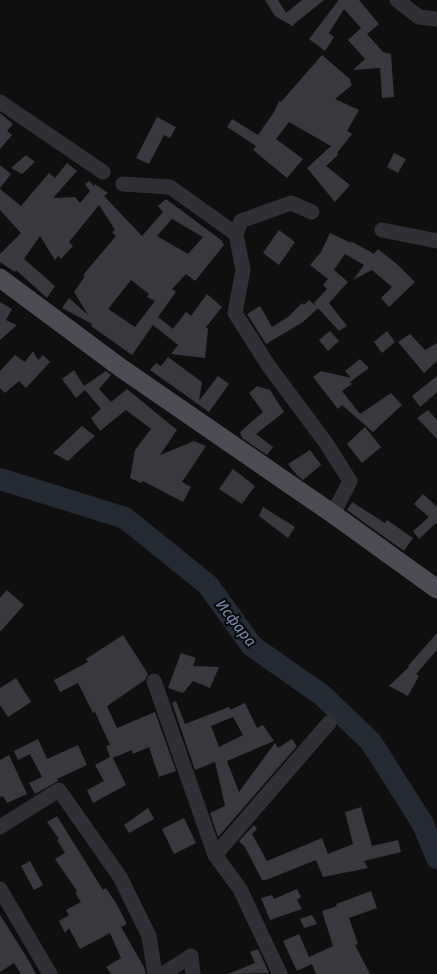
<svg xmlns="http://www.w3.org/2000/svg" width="437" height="974" viewBox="0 0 437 974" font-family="'Fira Sans',sans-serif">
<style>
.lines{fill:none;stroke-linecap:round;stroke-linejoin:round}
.river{stroke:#252b34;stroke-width:22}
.building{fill:#38393e;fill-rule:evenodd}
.minor{stroke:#2f3035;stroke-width:15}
.major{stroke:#4b4c54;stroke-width:19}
.labels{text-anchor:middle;stroke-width:4.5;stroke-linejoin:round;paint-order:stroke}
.water-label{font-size:15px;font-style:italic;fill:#728ab1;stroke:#0a0a0b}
</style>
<rect width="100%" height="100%" fill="#0f0f10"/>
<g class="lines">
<!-- river -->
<polyline class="river" points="0,479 125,518 208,585 252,646 322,695 371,742 423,824 437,858"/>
</g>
<!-- building -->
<g class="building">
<polygon points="265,0 278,0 286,13 302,0 324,0 293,25 294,27 275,16"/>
<polygon points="337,0 359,0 379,24 367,34 383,52 391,54 394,97 382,98 380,68 353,70 365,59 348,40 361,28 344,9 329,33 334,37 325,51 309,39 338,1"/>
<polygon points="322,55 351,80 350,81 352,85 335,99 359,110 347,131 352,134 337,153 338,155 326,166 350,185 335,202 307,168 331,146 289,122 276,139 303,159 287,178 253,150 256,146 227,127 232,119 258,135 274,112 279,101 281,102"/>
<polygon points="0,113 13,124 7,131 12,135 0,149"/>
<polygon points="157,117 176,127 170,138 164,135 149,164 136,158"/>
<polygon points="394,153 406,159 398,173 387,167"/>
<polygon points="26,155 35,162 22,174 11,168"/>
<path d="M67,163l10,8 -24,27 22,-1 5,6 10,-12 -5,-7 4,-3 5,5 1,-2 13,9 -4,3 38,40 21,-24 -5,-6 8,-7 55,41 3,5 -29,36 -9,-7 -14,15 4,3 -18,25 15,12 13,-17 5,4 16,-22 15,13 -16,20 2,2 -3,29 -34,-4 7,-9 -25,-20 -21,30 -41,-29 1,-2 -30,-16 7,-10 19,17 -14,-23 11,-16 -2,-1 33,-39 -4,-4 3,-2 -16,-25 -30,37 4,4 -12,13 -3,-3 -3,4 -15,-24 -16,23 31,27 -8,12 -31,-28 -1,2 -15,-10v-8l21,-21 -21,-23v-21l21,17 28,-33 6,5zM172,219l31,18 -15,17 -31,-18zM131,280l18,14 -2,3 8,4 -20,26 -27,-18z"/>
<polygon points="0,165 11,174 0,188"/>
<polygon points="279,230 295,242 279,265 263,253"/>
<polygon points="330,233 351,243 351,241 374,254 378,249 398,265 415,282 389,307 381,298 392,287 372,270 353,280 364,265 345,254 334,270 348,282 329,303 347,326 339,331 318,308 303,322 266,344 247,314 260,306 272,327 288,317 302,303 304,305 309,300 316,306 314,303 327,289 323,285 328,279 310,265 321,252"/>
<polygon points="0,302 12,309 6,320 17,325 0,340"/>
<polygon points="330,331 339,341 328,351 319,340"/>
<polygon points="387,331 395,342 382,353 374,342"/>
<polygon points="410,334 425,350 437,343 437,361 424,373 398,342"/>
<polygon points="33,351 38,360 43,355 50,362 26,388 19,381 5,393 0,388 0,371 15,355 25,362"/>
<polygon points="168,357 202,382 199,401 218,376 229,384 209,412 150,370 156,363 161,366"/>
<polygon points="360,359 369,368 350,382 352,384 342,391 360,414 391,393 402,405 373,432 342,405 338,409 313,377 321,371 351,378 345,371"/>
<polygon points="74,370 84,386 106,371 111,375 99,389 111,402 127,389 177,430 160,455 194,441 206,446 182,482 191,487 183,502 143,481 141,483 130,478 135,450 151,429 126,410 100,431 91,418 101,409 85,390 76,398 62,379"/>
<polygon points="437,376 437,392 420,407 412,396"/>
<polygon points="257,386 270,390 284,412 256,434 273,447 267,455 242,438 240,432 263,412 249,393"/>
<polygon points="428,410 437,420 437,439 417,418"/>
<polygon points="82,426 95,436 68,461 53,453"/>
<polygon points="365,427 381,447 362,463 347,444"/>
<polygon points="310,450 321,465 303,480 297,475 288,464"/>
<polygon points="233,469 255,486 242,504 219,489"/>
<polygon points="423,494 437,507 437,524 436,523 419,539 413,531 429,517 414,504"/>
<polygon points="352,502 385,523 387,520 413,538 404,551 347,510"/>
<polygon points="263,507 295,527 288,538 259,516"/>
<polygon points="7,590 24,605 0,632 0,598"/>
<polygon points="437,633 437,650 416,674 419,676 408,696 389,686 409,667 408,666"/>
<polygon points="123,635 148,674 145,680 107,706 117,728 155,712 176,771 159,777 149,747 133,754 132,750 113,758 126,785 93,803 87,790 104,781 95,765 110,757 106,746 110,745 95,712 93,713 78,683 60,692 54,680 88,662 86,659"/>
<polygon points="181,653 196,658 193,666 219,667 210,688 193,681 183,693 168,688"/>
<polygon points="16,678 31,702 8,717 0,705 0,688"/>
<path d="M176,701l9,23 44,-17 1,3 15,-7 12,25 6,-3 11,16 -47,20 12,31 36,-49 3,5 14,-9 5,7 -79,91 -8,-24 15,-7 -10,-44 -20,8 -23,-67zM233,717l10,18 -24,12 -8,-21z"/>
<polygon points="38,739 47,759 78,745 87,765 57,779 58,781 35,794 29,783 42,777 30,754 18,760 14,751"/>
<polygon points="9,755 27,794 7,803 3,796 0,797 0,760"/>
<polygon points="361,807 372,846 398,840 401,852 364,861 368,868 323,877 316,860 266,880 262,880 245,847 239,841 254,825 257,829 252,834 267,861 322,838 328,854 353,844 345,812"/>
<polygon points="148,808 154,819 129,833 124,825"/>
<polygon points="57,816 103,890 106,888 116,903 127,924 121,927 144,967 146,974 111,974 106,967 121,958 110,933 80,949 69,928 65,933 59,921 69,915 66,910 81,902 75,892 77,891 55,859 65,853 57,840 59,839 47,822"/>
<polygon points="184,818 196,843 174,854 162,829"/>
<polygon points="30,861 43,885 34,890 21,866"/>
<polygon points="297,889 301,897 297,900 302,909 270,920 261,898 272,895 274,899"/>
<polygon points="371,891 377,908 349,918 358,944 355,945 370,974 316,974 312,964 297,971 283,941 299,934 309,957 333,946 322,911 337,906 336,904"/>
<polygon points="0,915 26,956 36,974 21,974 14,963 0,972"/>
<polygon points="312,915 317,924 304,928 300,919"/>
<polygon points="258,949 269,973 228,974 255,963 250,952"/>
</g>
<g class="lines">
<!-- minor -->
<g class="minor">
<polyline points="397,0 419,17 437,19"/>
<polyline points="0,102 103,172"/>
<polyline points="123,184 170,187 236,234 243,270 235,313 268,365 326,443 350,481 333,514"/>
<polyline points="382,230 437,241"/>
<polyline points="236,234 241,221 291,203 312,212"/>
<polyline points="154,681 215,855 240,889 280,974"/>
<polyline points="0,827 59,790 120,877 149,936 155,974"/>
<polyline points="215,855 329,723"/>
<polyline points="0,889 50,974"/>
<polyline points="163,974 191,956 193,974"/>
</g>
<!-- major -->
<polyline class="major" points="0,278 121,368 333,514 437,589"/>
</g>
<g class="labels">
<!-- water labels -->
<g class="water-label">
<text transform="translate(236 623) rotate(52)" y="5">Исфара</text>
</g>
</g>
</svg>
